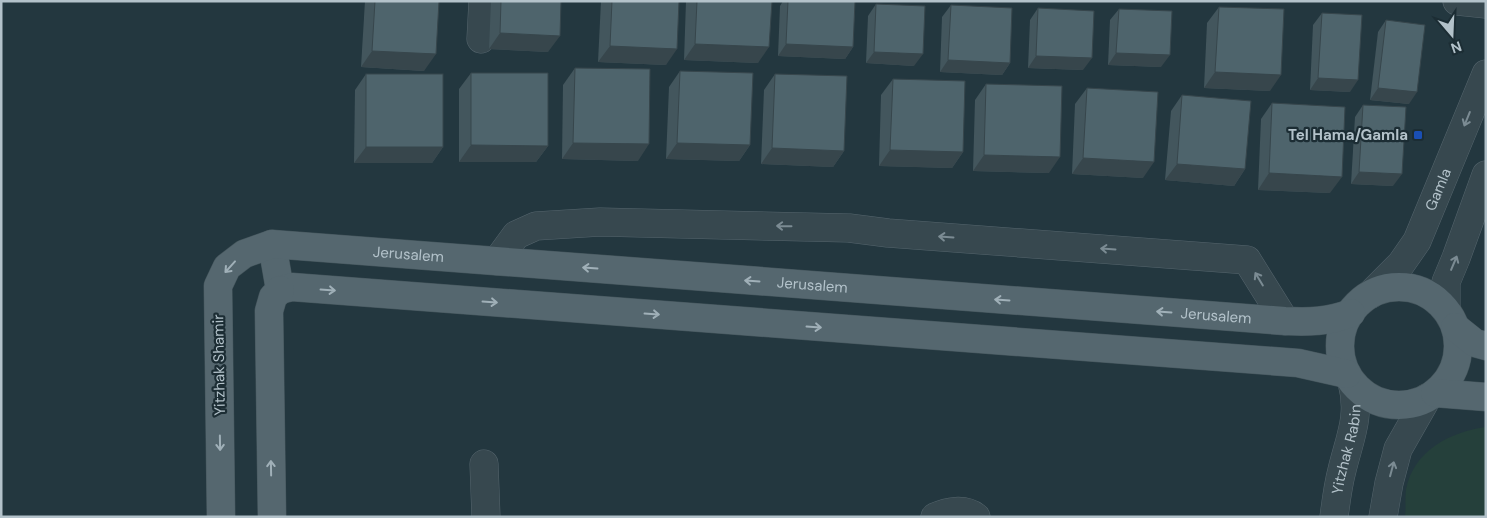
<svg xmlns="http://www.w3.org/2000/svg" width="1487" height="518" viewBox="0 0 1487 518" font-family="'DM Sans',sans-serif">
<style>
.green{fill:#25403b}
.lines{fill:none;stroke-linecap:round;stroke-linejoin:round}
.minor-casing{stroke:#55656d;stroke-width:29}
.major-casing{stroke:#43545b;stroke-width:29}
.minor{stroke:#37484f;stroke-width:28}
.major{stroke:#55676f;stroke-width:28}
.wall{fill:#43565d}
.shaded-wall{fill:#37464c}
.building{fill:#4e646c;stroke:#37464c}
.oneway{stroke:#7b8b93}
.oneway2{stroke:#a0b0b8}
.transit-dot{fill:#1a4fb4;stroke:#1c2d34;stroke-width:2}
.labels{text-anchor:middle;stroke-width:4.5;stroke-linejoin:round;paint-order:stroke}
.poi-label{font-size:15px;font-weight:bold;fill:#b3c2ca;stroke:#1c2d34;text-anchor:end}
.street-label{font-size:15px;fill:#b3c2ca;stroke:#1c2d34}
</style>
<rect width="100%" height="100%" fill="#23373f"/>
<!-- green -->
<path class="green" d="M1486,427v90h-81c1,-9 0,-19 1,-27 7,-39 44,-58 80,-63z"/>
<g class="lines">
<defs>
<g id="minor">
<polyline points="1457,1 1486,4"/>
<polyline points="481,39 483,1"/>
<polyline points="497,261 516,235 536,226 600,222 849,228 888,233 1247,260 1285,321"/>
<path id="s1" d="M1371,294l30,-30 16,-23 69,-167"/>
<polyline points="1446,310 1446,282 1456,258 1486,175"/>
<polyline points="484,464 486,517"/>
<path d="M935,517c13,-6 29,-9 41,0"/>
<path id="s2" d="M1334,517c2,-16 4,-32 8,-47 8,-33 19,-54 10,-88"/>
<polyline points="1383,517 1389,483 1398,449 1427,398"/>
</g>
<g id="major">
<polyline points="272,244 280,290"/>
<circle cx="1399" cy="346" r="59"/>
<polyline points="280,290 292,287 1298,363 1347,374"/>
<polyline points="1455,327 1475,343 1486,346"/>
<polyline points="1435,393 1486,397"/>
<path id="s3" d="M221,517l-3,-231 9,-19 17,-13 28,-10 1013,77c23,1 44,1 66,-8"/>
<polyline points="272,517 269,311 273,297 280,290"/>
</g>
</defs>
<!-- minor casing -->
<use href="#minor" class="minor-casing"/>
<!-- major casing -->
<use href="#major" class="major-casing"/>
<!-- minor -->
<use href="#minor" class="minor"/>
<!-- major -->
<use href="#major" class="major"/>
</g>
<!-- wall -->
<g class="wall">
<polygon points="365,1 439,1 424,71 361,67"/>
<polygon points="491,1 561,1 548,52 489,49"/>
<polygon points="601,1 679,1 666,65 598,62"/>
<polygon points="686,1 772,1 758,63 684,60"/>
<polygon points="783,1 855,1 853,47 845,59 778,56 780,6"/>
<polygon points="876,4 914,66 866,63 868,16"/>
<polygon points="951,5 1010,63 1002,75 940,72 942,17"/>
<polygon points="1219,7 1270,91 1204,88 1207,23"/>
<polygon points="1038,8 1083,70 1028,68 1030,20"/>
<polygon points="1119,9 1161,67 1108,65 1110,20"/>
<polygon points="1322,13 1350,92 1310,90 1313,25"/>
<polygon points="1386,20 1409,104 1370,100 1378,32"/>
<polygon points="575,68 638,161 562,159 563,85"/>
<polygon points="680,71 750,145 739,161 666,159 669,87"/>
<polygon points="471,73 548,146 536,162 459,162 459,89"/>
<polygon points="366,74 443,147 432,163 354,163 355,90"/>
<polygon points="775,74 844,151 833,167 761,164 764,90"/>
<polygon points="893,79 963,152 952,168 879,166 881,95"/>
<polygon points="986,84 1049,173 973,171 975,100"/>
<polygon points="1087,88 1143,178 1072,174 1075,104"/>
<polygon points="1182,95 1245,169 1234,186 1165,180 1171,111"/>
<polygon points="1272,103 1330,193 1258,190 1261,119"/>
<polygon points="1363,105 1393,186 1351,184 1355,117"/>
</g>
<!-- shaded-wall -->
<g class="shaded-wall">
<polygon points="500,33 560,36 548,52 489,49"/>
<polygon points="695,44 769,47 758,63 684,60"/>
<polygon points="786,44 853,47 845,59 778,56"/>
<polygon points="610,46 677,49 666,65 598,62"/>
<polygon points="372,51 436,54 424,71 361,67"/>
<polygon points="874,52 923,54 914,66 866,63"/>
<polygon points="1116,53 1170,55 1161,67 1108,65"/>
<polygon points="1036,56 1092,58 1083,70 1028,68"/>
<polygon points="948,60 1010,63 1002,75 940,72"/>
<polygon points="1215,72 1281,75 1270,91 1204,88"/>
<polygon points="1318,78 1358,80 1350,92 1310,90"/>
<polygon points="1378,88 1417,92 1409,104 1370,100"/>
<polygon points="573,143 649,144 638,161 562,159"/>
<polygon points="677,143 750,145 739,161 666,159"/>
<polygon points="471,145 548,146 536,162 459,162"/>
<polygon points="366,147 443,147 432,163 354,163"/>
<polygon points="772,148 844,151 833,167 761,164"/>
<polygon points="890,150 963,152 952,168 879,166"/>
<polygon points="984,155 1060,157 1049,173 973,171"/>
<polygon points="1083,158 1154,162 1143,178 1072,174"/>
<polygon points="1177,164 1245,169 1234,186 1165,180"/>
<polygon points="1359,172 1402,174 1393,186 1351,184"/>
<polygon points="1269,173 1342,177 1330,193 1258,190"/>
</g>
<!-- building -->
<g class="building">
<polygon points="375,1 439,1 436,54 372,51"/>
<polygon points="501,1 561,1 560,36 500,33"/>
<polygon points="612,1 679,1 677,49 610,46"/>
<polygon points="697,1 772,1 769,47 695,44"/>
<polygon points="788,1 855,1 853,47 786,44"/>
<polygon points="876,4 925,6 923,54 874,52"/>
<polygon points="951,5 1012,8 1010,63 948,60"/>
<polygon points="1219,7 1284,9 1281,75 1215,72"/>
<polygon points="1038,8 1094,11 1092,58 1036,56"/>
<polygon points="1119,9 1172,11 1170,55 1116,53"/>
<polygon points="1322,13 1362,15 1358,80 1318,78"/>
<polygon points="1386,20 1425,25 1417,92 1378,88"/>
<polygon points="575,68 650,69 649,144 573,143"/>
<polygon points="680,71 753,73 750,145 677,143"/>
<polygon points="471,73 548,73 548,146 471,145"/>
<rect x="366" y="74" width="77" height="73"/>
<polygon points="775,74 847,76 844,151 772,148"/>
<polygon points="893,79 965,81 963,152 890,150"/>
<polygon points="986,84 1062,86 1060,157 984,155"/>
<polygon points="1087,88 1158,92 1154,162 1083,158"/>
<polygon points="1182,95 1251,101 1245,169 1177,164"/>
<polygon points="1272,103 1345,107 1342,177 1269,173"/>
<polygon points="1363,105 1406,107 1402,174 1359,172"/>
</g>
<!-- one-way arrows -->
<defs><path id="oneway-shaft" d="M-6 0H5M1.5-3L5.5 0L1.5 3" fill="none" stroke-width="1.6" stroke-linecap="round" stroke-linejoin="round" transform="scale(1.25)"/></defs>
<g class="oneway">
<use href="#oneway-shaft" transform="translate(1467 119) rotate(112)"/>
<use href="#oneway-shaft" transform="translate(784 226) rotate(-179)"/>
<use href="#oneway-shaft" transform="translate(946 237) rotate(-176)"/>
<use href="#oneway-shaft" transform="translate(1108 249) rotate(-176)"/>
<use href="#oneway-shaft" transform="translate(1454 263) rotate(-67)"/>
<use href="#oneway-shaft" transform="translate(1259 279) rotate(-121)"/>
<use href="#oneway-shaft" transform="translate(1392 469) rotate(-75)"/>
</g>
<g class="oneway2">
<use href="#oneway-shaft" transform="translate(230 267) rotate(132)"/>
<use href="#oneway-shaft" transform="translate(590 268) rotate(-176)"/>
<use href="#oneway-shaft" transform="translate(752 281) rotate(-176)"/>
<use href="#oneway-shaft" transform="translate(328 290) rotate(4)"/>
<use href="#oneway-shaft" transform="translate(1002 300) rotate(-176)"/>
<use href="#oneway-shaft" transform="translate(490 302) rotate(4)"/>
<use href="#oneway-shaft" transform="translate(1164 312) rotate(-176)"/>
<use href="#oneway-shaft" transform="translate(652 314) rotate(4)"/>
<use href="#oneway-shaft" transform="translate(814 327) rotate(4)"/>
<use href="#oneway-shaft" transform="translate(220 443) rotate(89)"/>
<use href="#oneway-shaft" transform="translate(271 468) rotate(-91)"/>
</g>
<!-- markers -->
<rect class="transit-dot" x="1413" y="130" width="10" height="10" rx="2.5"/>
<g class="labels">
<!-- poi labels -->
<g class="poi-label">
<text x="1408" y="140">Tel Hama/Gamla</text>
</g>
<!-- street labels -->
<g class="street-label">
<text dy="5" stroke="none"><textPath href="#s1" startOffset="126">Gamla</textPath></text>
<text dy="5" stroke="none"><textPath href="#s3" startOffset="440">Jerusalem</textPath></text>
<text dy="5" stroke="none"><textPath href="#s3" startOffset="845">Jerusalem</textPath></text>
<text dy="5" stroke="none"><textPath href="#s3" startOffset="1250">Jerusalem</textPath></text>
<text transform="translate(219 365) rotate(-91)" y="5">Yitzhak Shamir</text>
<text dy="5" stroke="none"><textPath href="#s2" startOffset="69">Yitzhak Rabin</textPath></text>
</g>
</g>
<!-- border -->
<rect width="1487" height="518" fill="none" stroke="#b3c2ca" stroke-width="5"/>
<!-- north arrow -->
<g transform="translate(1452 35) rotate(161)" stroke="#1c2d34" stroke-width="4" paint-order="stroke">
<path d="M0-4L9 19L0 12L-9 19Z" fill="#b3c2ca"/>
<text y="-8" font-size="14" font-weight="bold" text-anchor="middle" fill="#b3c2ca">N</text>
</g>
</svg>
